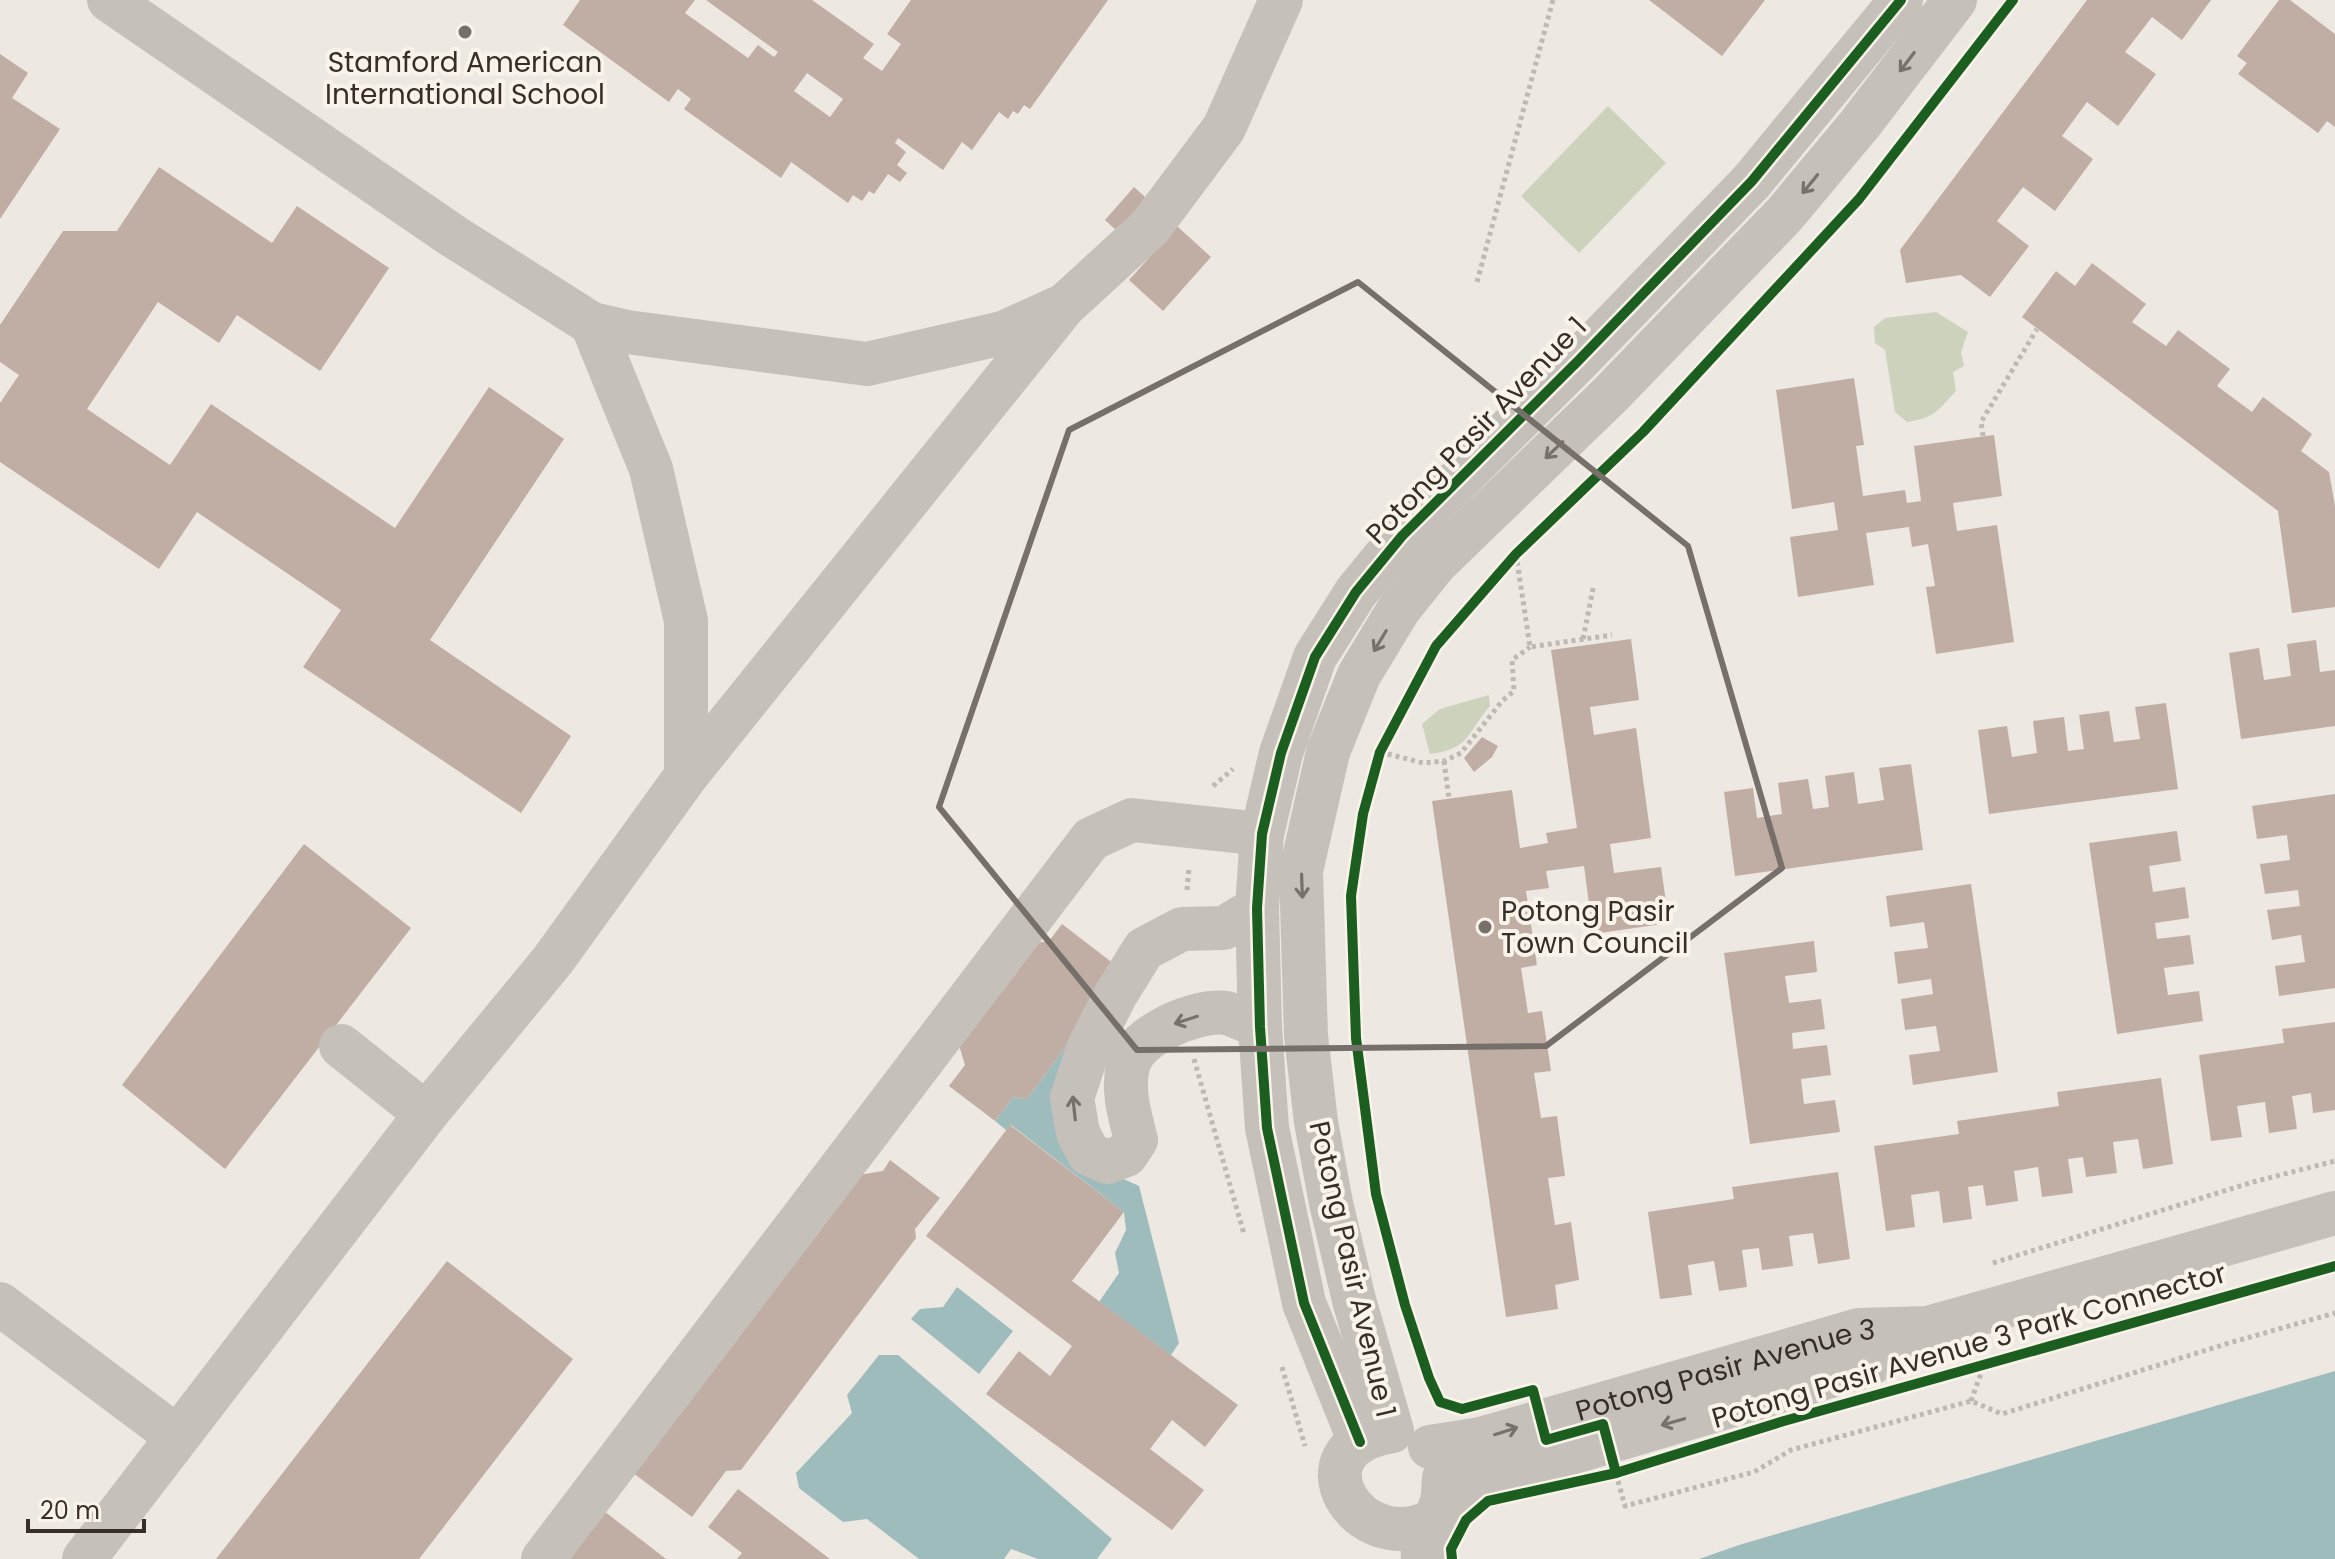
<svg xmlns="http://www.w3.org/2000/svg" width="2335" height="1559" viewBox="0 0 2335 1559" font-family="Poppins,sans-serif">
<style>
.green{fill:#cdd2bd}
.water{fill:#9fbcbd}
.building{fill:#c0aea4;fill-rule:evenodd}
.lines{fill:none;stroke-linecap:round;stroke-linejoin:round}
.path{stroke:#bfb9b3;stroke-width:5;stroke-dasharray:4 4;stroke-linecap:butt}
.minor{stroke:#c6c0bb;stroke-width:44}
.cycleway-casing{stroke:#f9f3ea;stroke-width:15}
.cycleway{stroke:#1b5e20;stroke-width:10}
.oneway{stroke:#77706b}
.marked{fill:none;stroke:#776f6a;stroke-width:6;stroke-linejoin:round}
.poi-dot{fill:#776f6a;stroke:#f9f3ea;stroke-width:3}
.labels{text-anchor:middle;stroke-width:8;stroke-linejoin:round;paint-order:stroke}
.poi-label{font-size:28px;fill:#372e29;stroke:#f9f3ea}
.street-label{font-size:28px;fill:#372e29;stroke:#f9f3ea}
</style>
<rect width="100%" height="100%" fill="#ede8e2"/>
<!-- green -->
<g class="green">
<polygon points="1608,106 1666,163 1579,253 1521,196"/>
<path d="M1936,312l32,20 -7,20 3,14 -11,6 3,19c-19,20 -21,27 -49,31l-12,-10 -10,-62 -10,-7 -1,-16 11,-9z"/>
<path d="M1489,695l1,11c-24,28 -20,43 -60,48l-8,-30 18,-15z"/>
</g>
<!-- water -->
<g class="water">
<polygon points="1105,993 1065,1152 1139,1186 1179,1343 1171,1355 1099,1302 1119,1273 1115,1253 1126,1230 1124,1212 1011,1125 1006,1130 995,1121 1013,1097 1027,1099"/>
<polygon points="957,1287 1013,1331 979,1374 911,1319 920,1309 943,1307"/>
<polygon points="879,1355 898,1355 1112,1539 1097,1559 1038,1559 1011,1549 1004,1559 919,1559 867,1519 843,1522 799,1488 796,1473 852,1413 847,1395"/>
<polygon points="2335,1371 2335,1559 1699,1559 1739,1545"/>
</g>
<!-- building -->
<g class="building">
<path d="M580,0h115l-10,13 63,45 10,-13 16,12 4,-5 -72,-52h106l62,44 -11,14 19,13 19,-27 -14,-10 24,-34h197l-78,109 -6,-4 -6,9 -5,-3 -5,8 -9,-7 -27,38 -10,-8 -19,28 -45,-32 -3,5 11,9 -9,13 10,8 -7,9 -12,-8 -14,20 -5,-3 -7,10 -9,-6 -5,8 -57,-41 -10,16 -97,-69 7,-10 -13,-10 -9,13 -106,-77zM807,73l36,26 -13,18 -36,-26z"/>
<polygon points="1649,0 1765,0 1722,56"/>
<polygon points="2087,0 2211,0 2182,40 2152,17 2125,52 2156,74 2118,126 2087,102 2062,136 2093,159 2055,211 2023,187 1997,221 2029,246 1990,297 1961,275 1906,283 1900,250"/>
<polygon points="2279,0 2290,0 2335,34 2335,127 2327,121 2318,133 2238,74 2247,63 2237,56"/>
<polygon points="0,54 28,73 12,98 60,129 0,219"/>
<polygon points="159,167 272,243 297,206 389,268 320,371 237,315 219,343 158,302 87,409 170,465 211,404 395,528 489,387 564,439 430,640 571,736 521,813 303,667 341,610 197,512 159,569 0,462 0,403 19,375 0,362 0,325 63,231 117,231"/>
<polygon points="1134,187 1211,257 1163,311 1129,280 1148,259 1105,220"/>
<polygon points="2092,263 2146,304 2132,322 2166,346 2178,330 2230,369 2217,386 2252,412 2263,397 2312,434 2301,451 2329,472 2335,506 2335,607 2292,613 2278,511 2022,317 2056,271 2075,286"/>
<polygon points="1854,378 1864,445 1856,446 1863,496 1905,490 1907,503 1921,501 1914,446 1994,435 2002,496 1953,503 1957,531 1997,525 2014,642 1936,654 1926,587 1935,586 1928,544 1912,547 1909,527 1866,533 1874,585 1798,597 1790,537 1838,530 1834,502 1792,509 1776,390"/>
<polygon points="1631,639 1639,700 1590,707 1594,735 1636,728 1651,838 1610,844 1614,873 1661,867 1669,923 1593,934 1584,866 1546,871 1549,888 1526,891 1537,965 1521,968 1528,1013 1542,1011 1551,1071 1534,1073 1541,1118 1557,1116 1565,1176 1548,1178 1555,1225 1571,1222 1579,1280 1555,1285 1558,1309 1506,1317 1432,801 1512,790 1520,848 1548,843 1546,833 1577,828 1551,650"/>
<polygon points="2316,640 2320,672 2335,670 2335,726 2241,739 2229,653 2259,648 2264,680 2291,676 2287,644"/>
<polygon points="2166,703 2178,789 1989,814 1978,730 2007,726 2012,757 2037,753 2033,721 2064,717 2068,751 2084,749 2079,715 2109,711 2114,742 2140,739 2135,707"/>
<polygon points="1482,737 1498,746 1492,757 1474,772 1464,758"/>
<polygon points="1911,764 1923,850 1735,876 1724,792 1753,788 1757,818 1782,814 1778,783 1808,779 1813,809 1829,807 1825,776 1854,772 1858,804 1884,800 1879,768"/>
<polygon points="2335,794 2335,988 2279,996 2275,966 2305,962 2301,935 2272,940 2267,910 2300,906 2298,890 2265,894 2260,864 2290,860 2287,835 2257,839 2252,806"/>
<polygon points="2177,831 2181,861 2149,866 2153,892 2185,887 2189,918 2155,923 2157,939 2190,935 2194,964 2164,968 2168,995 2199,991 2203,1021 2117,1034 2089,843"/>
<polygon points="304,844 411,928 225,1169 122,1085"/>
<polygon points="1971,884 1998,1072 1913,1085 1909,1055 1940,1051 1936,1026 1905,1030 1901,999 1933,994 1931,979 1898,984 1894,952 1928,948 1924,922 1890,927 1886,896"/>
<polygon points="1062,924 1114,964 1105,993 1027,1099 1013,1097 995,1121 949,1086 965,1065 959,1045 1036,943 1049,941"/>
<polygon points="1814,941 1817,972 1785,976 1789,1003 1821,999 1825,1029 1792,1033 1793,1049 1827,1045 1831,1075 1801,1079 1804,1104 1835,1100 1840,1132 1750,1144 1724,953"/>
<polygon points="2335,1022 2335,1110 2313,1113 2311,1093 2292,1096 2297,1129 2269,1133 2265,1102 2237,1106 2242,1137 2211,1141 2199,1055 2284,1043 2282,1029"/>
<polygon points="2161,1078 2173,1164 2143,1169 2138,1139 2113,1142 2117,1173 2086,1177 2083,1157 2068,1159 2073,1193 2042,1197 2038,1167 2014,1171 2018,1201 1986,1206 1983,1185 1968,1187 1972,1219 1943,1223 1939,1191 1911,1195 1915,1227 1886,1231 1874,1146 1959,1134 1957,1121 2059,1106 2057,1092"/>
<polygon points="1010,1125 1124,1212 1072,1281 1238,1405 1205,1447 1172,1420 1150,1449 1204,1490 1172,1530 986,1394 1019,1351 1050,1376 1072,1346 926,1236"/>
<polygon points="890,1160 940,1198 915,1229 916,1238 741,1470 726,1471 692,1517 633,1473 859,1175 883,1171"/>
<polygon points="1838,1172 1850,1259 1818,1264 1813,1233 1789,1236 1793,1266 1762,1270 1759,1248 1742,1250 1747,1287 1719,1291 1714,1261 1688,1265 1692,1295 1660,1299 1648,1212 1734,1199 1732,1187"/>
<polygon points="447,1261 573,1359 419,1559 216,1559"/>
<polygon points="738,1489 830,1559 737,1559 742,1553 708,1527"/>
<polygon points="604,1511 666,1559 568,1559"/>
</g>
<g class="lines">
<!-- path -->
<g class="path">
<polyline points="1477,282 1553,0"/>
<polyline points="1983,436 1981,422 2037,329"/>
<polyline points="1516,554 1530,647 1612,635"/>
<polyline points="1583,639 1594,584"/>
<polyline points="1380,752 1423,763 1444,761 1461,753 1502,701 1514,691 1512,660 1530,647"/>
<polyline points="1444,761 1449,799"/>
<polyline points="1213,786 1233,769"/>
<polyline points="1187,890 1189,868"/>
<polyline points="1194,1059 1244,1234"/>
<polyline points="1993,1263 2253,1182 2335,1161"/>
<polyline points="1282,1367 1305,1446"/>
<polyline points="1971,1401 1984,1365"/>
<polyline points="1618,1481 1625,1506 1754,1472 1791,1450 1971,1401 2002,1414 2229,1343 2335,1313"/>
</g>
<!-- minor -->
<g class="minor">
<polyline points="109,0 453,236 592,324 627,332 867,364 1003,333 1058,308"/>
<polyline points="592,324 651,469 686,621 686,776"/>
<path d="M1257,908l-33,20 -42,1 -38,20 -28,45 -27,53 -17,51 6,35 11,21 18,8 19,-7 10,-15c-6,-24 -14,-49 -8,-74 7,-31 68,-57 98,-53 11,2 24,10 34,14"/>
<polyline points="341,1046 426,1114"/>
<polyline points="0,1304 176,1436"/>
<polyline points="1392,1431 1354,1300 1331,1203 1316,1122 1306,1036 1301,871 1328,752 1359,675 1399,609 1436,563 1610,395 1785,214 1860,124 1955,0"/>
<path d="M1388,1432c-96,17 -31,127 44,89"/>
<polyline points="1360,1442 1304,1303 1267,1128 1260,1027 1257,908 1262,834 1281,753 1315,657 1356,592 1402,536 1578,361 1752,181 1901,0"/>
<path id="s1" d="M1430,1447l51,-8 378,-109 69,-2 407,-115"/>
<polyline points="1441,1506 1469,1483 1868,1365 1926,1330"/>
<polyline points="84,1559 426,1114 553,960 686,776 1064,306 1150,227 1224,128 1281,0"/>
<polyline points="543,1559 1091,839 1132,820 1262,834"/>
<path d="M1423,1559c-3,-20 13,-37 18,-55 3,-8 2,-18 3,-26"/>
</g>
<defs>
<g id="cycleway">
<polyline points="1360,1442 1304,1303 1267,1128 1260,1027 1257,908 1262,834 1281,753 1315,657 1356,592 1402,536 1578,361 1752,181 1901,0"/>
<polyline points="1616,1473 1603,1424 1546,1440 1533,1390 1462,1409 1440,1402 1429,1378 1405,1305 1376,1194 1356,1038 1351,896 1363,814 1380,752 1436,646 1516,554 1643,432 1859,199 2013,0"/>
<polyline points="1452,1559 1451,1549 1466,1520 1488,1501 1616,1473 1784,1421 2335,1266"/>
</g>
</defs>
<!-- cycleway casing -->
<use href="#cycleway" class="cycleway-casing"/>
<!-- cycleway -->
<use href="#cycleway" class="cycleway"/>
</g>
<!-- one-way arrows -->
<defs><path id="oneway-shaft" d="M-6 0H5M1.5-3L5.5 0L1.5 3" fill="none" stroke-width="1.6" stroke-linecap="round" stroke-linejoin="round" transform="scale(2)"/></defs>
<g class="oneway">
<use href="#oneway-shaft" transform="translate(1907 62) rotate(127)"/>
<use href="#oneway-shaft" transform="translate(1810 184) rotate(129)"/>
<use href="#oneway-shaft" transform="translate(1554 450) rotate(136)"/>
<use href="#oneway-shaft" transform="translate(1380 641) rotate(121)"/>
<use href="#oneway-shaft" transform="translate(1302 886) rotate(88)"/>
<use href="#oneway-shaft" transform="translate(1186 1020) rotate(162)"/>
<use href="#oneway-shaft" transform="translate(1074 1108) rotate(-96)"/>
<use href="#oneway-shaft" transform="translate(1673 1422) rotate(164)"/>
<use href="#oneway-shaft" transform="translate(1506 1431) rotate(-18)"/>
</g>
<!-- marked area -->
<path class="marked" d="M1358,282l330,264 94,322 -236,178 -409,4 -198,-243 130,-377z"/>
<!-- markers -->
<g class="poi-dot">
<circle cx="465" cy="32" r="8"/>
<circle cx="1485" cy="927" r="8"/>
</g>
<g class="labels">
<!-- poi labels -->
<g class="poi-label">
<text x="465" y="72">Stamford American<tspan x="465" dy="32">International School</tspan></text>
<text x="1501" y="921" text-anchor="start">Potong Pasir<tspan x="1501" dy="32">Town Council</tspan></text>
</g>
<!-- street labels -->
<g class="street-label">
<text transform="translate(1476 430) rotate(-46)" y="10">Potong Pasir Avenue 1</text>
<text transform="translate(1353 1269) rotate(77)" y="10">Potong Pasir Avenue 1</text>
<text transform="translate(1969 1345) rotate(-16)" y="10">Potong Pasir Avenue 3 Park Connector</text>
<text dy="10" stroke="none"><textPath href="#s1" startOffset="306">Potong Pasir Avenue 3</textPath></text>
</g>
</g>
<!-- scale -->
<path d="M28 1519v12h116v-12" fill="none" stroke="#372e29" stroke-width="4"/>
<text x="40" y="1519" font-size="24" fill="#372e29" stroke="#f9f3ea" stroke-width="6" paint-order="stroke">20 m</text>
</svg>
